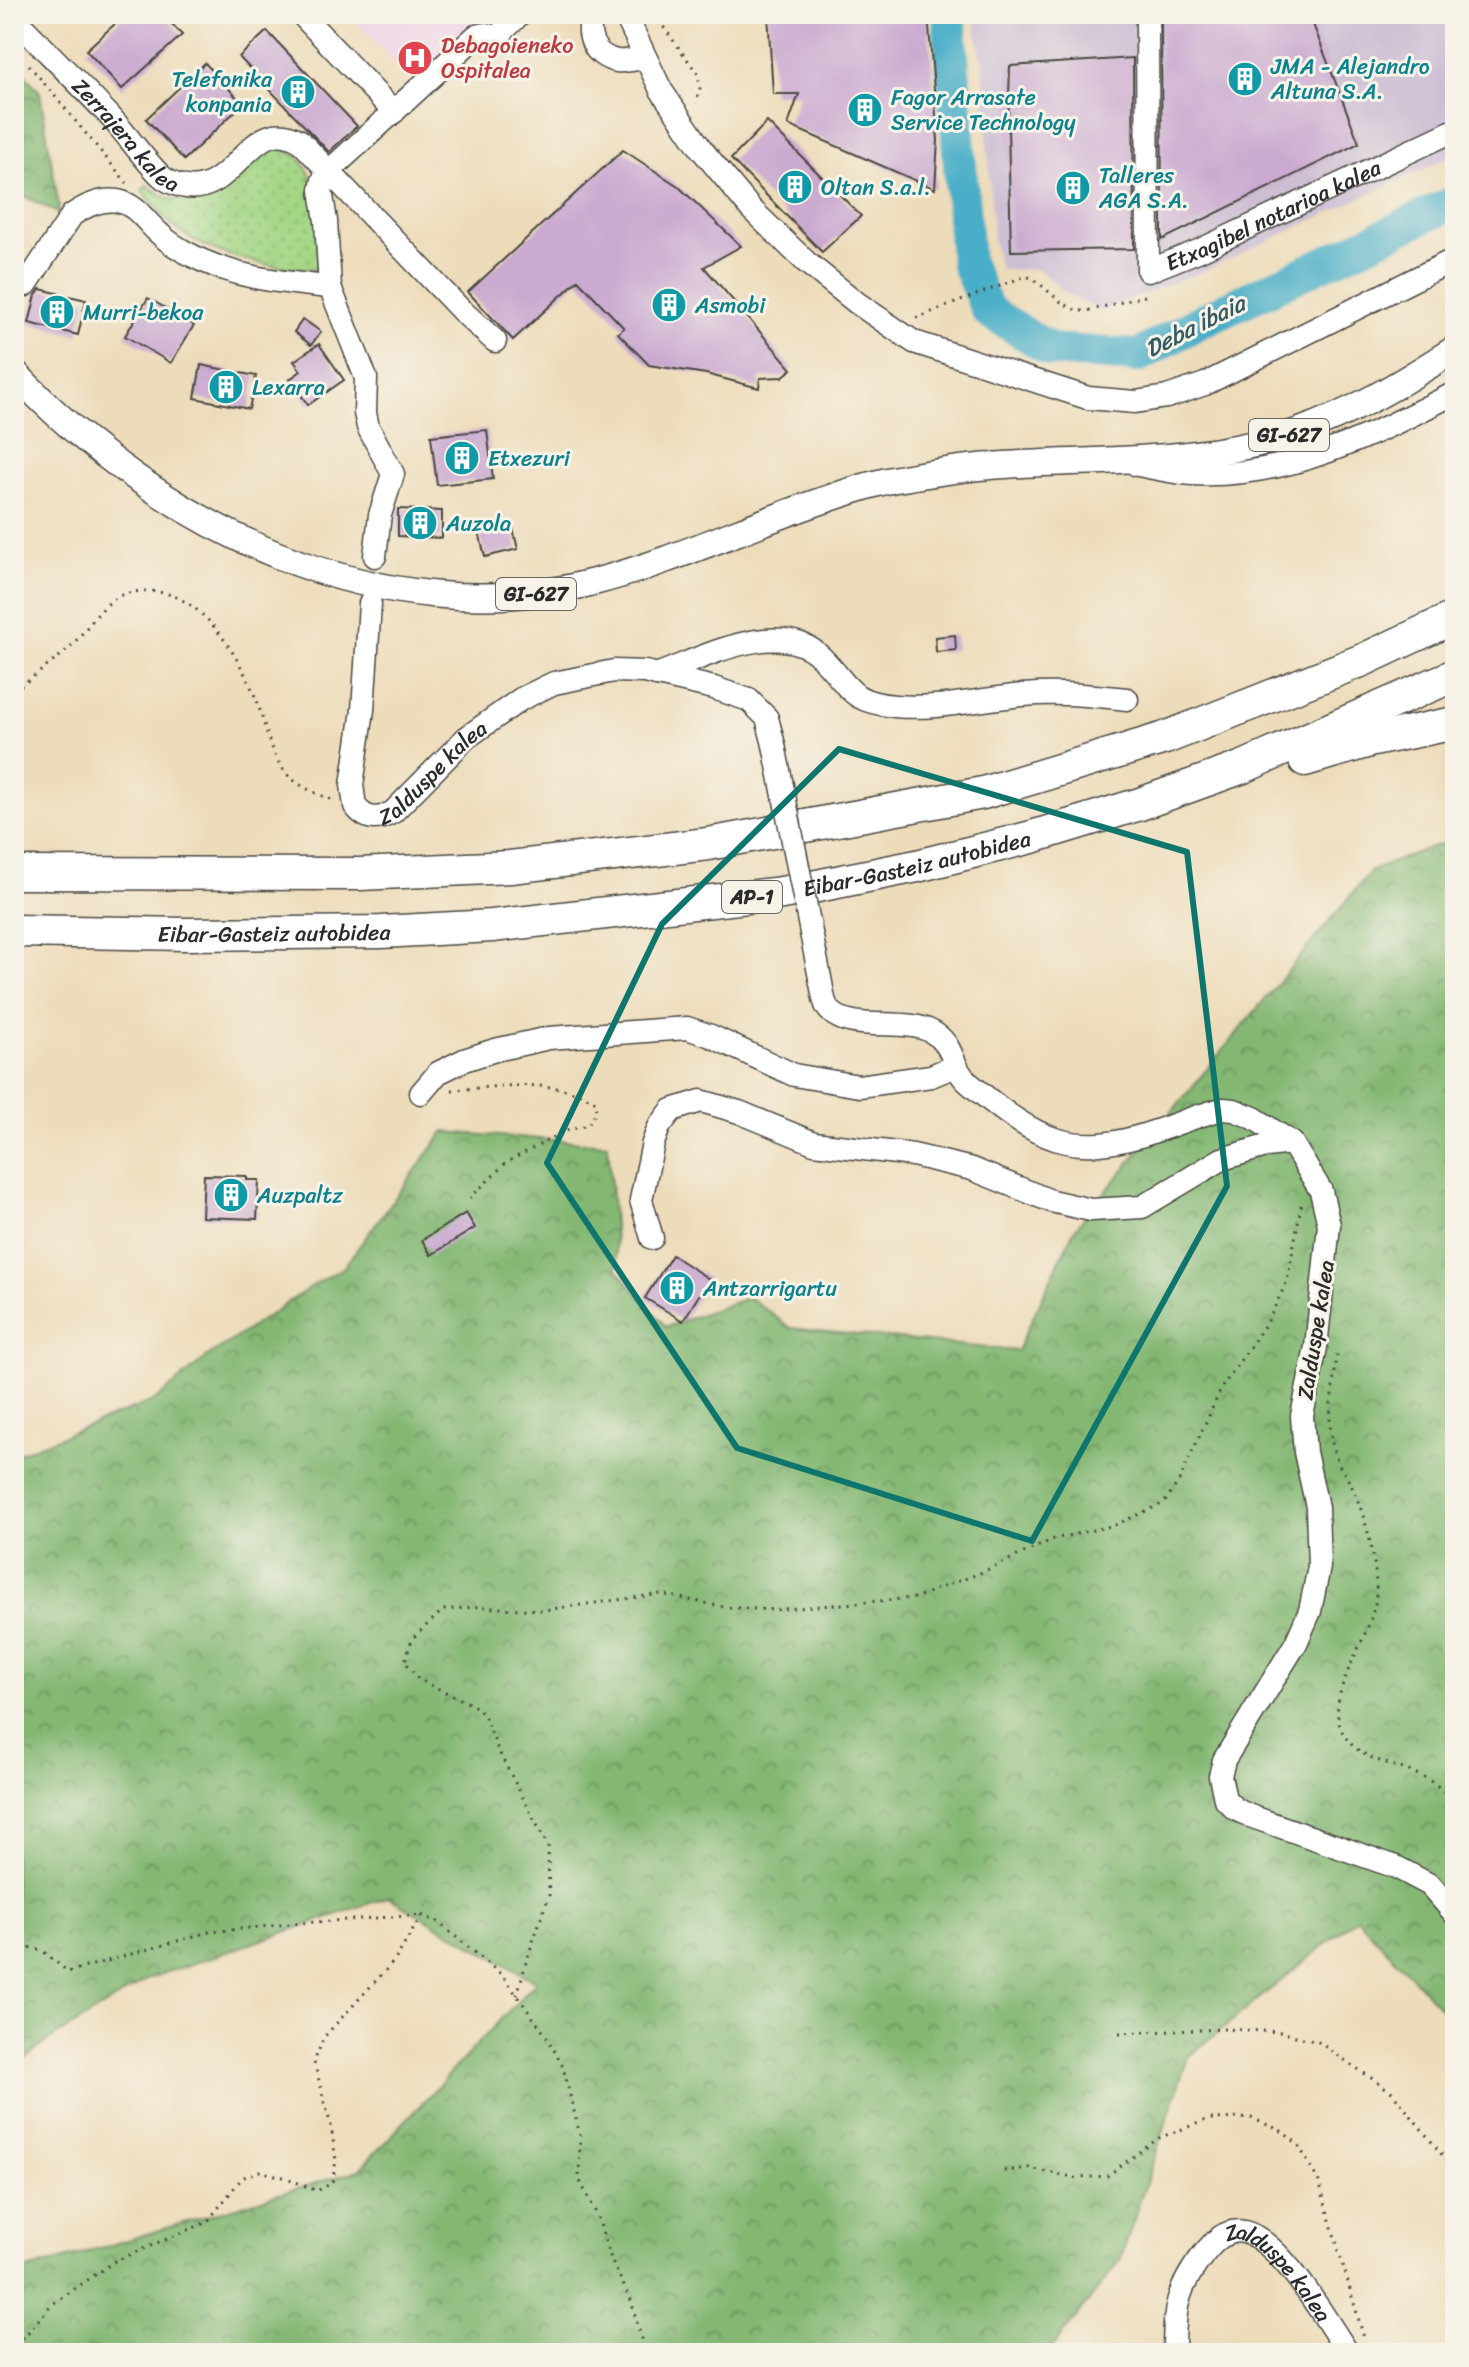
<svg xmlns="http://www.w3.org/2000/svg" width="1469" height="2367" viewBox="0 0 1469 2367" font-family="Sriracha,sans-serif">
<style>
.built{fill:#eed0e7}
.industrial{fill:#ccbed3}
.grass{fill:url(#grass-dots);stroke:#688058;stroke-width:2}
.forest{fill:url(#forest-crowns);stroke:#57714e;stroke-width:2}
.lines{fill:none;stroke-linecap:round;stroke-linejoin:round}
.river{stroke:#48aec7;stroke-width:34}
.building{fill:#caaad0}
.minor-casing{stroke:#484640;stroke-width:25}
.major-casing{stroke:#484640;stroke-width:29}
.highway-casing{stroke:#484640;stroke-width:35}
.path{stroke:#484640;stroke-width:3;stroke-dasharray:2 6;stroke-linecap:butt}
.minor{stroke:#fff;stroke-width:22}
.major{stroke:#fff;stroke-width:26}
.highway{stroke:#fff;stroke-width:32}
.minor-bridge-casing{stroke:#484640;stroke-width:25;stroke-linecap:butt}
.minor-bridge{stroke:#fff;stroke-width:22}
.marked{fill:none;stroke:#0f766e;stroke-width:6;stroke-linejoin:round}
.labels{text-anchor:middle;stroke-width:6;stroke-linejoin:round;paint-order:stroke}
.shield{fill:#f7f3e8;stroke:#686764;stroke-width:2}
.shield-label{font-size:20px;font-weight:bold;fill:#2b2b2b}
.health-label{font-size:22px;fill:#be3a42;stroke:#f7f3e8;text-anchor:start}
.culture-label{font-size:22px;fill:#0d838f;stroke:#f7f3e8;text-anchor:start}
.street-label{font-size:22px;fill:#2b2b2b;stroke:#f7f3e8}
.water-label{font-size:24px;font-style:italic;fill:#355962;stroke:#f7f3e8}
</style>
<defs>
<pattern id="grass-dots" width="8" height="8" patternUnits="userSpaceOnUse" patternTransform="scale(2)"><rect width="8" height="8" fill="#a4d685"/><path d="M2 2h.1M6 6h.1" fill="none" stroke="#8db873" stroke-width="1.8" stroke-linecap="round"/></pattern>
<pattern id="forest-crowns" width="20" height="18" patternUnits="userSpaceOnUse" patternTransform="scale(2)"><rect width="20" height="18" fill="#83b772"/><path d="M2 6a3 3 0 1 1 6 0M12 15a3 3 0 1 1 6 0" fill="none" stroke="#6b955e"/></pattern>
</defs>
<rect width="100%" height="100%" fill="#f7f3e8"/>
<filter id="ink" filterUnits="userSpaceOnUse"><feTurbulence type="fractalNoise" baseFrequency=".0125" numOctaves="2"/><feDisplacementMap in="SourceGraphic" scale="16" xChannelSelector="R" yChannelSelector="G"/><feConvolveMatrix kernelMatrix="1 2 1 2 8 2 1 2 1" color-interpolation-filters="sRGB"/></filter>
<filter id="wash" filterUnits="userSpaceOnUse"><feTurbulence type="fractalNoise" baseFrequency=".006" numOctaves="4" result="noise"/><feDisplacementMap in="SourceGraphic" scale="32" xChannelSelector="R" yChannelSelector="G"/><feGaussianBlur stdDeviation="1.8" result="paint"/><feColorMatrix in="noise" values="0 0 0 0 0 0 0 0 0 0 0 0 0 0 0 0 0 1.4 0 .05"/><feComposite in="paint" operator="in"/></filter>
<g filter="url(#wash)">
<rect width="100%" height="100%" fill="#eddcba"/>
<!-- built -->
<polygon class="built" points="350,14 487,14 413,82"/>
<!-- industrial -->
<polygon class="industrial" points="973,14 1455,14 1455,154 1210,268 1100,311 1068,295 1038,269 1000,270 993,241 983,65"/>
<!-- grass -->
<path class="grass" d="M277,147c49,10 42,83 46,122 -46,2 -118,-14 -152,-45 -11,-10 -19,-23 -29,-33l5,-6c6,4 14,11 21,13 26,8 50,-6 69,-22 14,-11 22,-23 40,-29z"/>
<!-- forest -->
<g class="forest">
<polygon points="14,62 40,92 60,214 14,191"/>
<polygon points="1455,840 1455,2024 1357,1918 1188,2057 1120,2261 1048,2353 14,2353 14,2274 359,2170 536,1982 388,1897 150,1978 49,2040 14,2068 14,1455 156,1400 206,1358 318,1282 343,1268 444,1132 608,1144 617,1269 666,1327 749,1297 790,1328 1017,1351 1074,1230 1371,871 1431,847"/>
</g>
<g class="lines">
<!-- river -->
<polyline class="river" points="949,14 967,262 988,311 1051,350 1138,356 1203,320 1455,202"/>
</g>
<g id="blocks">
<!-- building -->
<g class="building">
<polygon points="126,14 163,14 182,35 122,89 86,50"/>
<polygon points="768,14 928,14 938,140 935,189 788,125 799,94 773,94"/>
<polygon points="1161,14 1309,14 1359,143 1162,240"/>
<polygon points="267,31 357,126 329,152 239,57"/>
<polygon points="1133,58 1134,249 1011,251 1008,127 1010,66"/>
<polygon points="205,63 243,104 184,160 146,119"/>
<polygon points="767,122 861,216 822,252 731,159"/>
<polygon points="623,150 678,186 741,246 704,267 792,369 782,377 760,378 759,388 706,374 649,365 618,333 624,328 578,280 513,340 468,292"/>
<polygon points="40,289 86,300 78,335 29,323 36,295"/>
<polygon points="148,298 194,325 171,363 125,336"/>
<polygon points="303,319 321,332 311,345 294,332"/>
<polygon points="319,344 344,380 308,405 290,379 301,371 294,361"/>
<polygon points="201,365 256,376 249,409 195,398"/>
<polygon points="487,430 493,479 437,485 431,436"/>
<polygon points="398,509 442,511 442,538 398,536"/>
<polygon points="512,525 518,549 485,557 479,532"/>
<polygon points="955,635 956,650 936,652 935,637"/>
<polygon points="204,1175 247,1176 247,1180 259,1180 257,1219 202,1217"/>
<polygon points="466,1213 475,1228 431,1255 422,1240"/>
<polygon points="672,1255 709,1279 683,1321 645,1298"/>
</g>
</g>
</g>
<g filter="url(#ink)">
<use href="#blocks" fill-opacity="0" stroke="#484640" stroke-width="2"/>
<g class="lines">
<defs>
<g id="minor">
<polyline points="301,14 394,112"/>
<path d="M593,14c-8,21 0,42 24,47 8,1 19,-2 27,-3"/>
<polyline points="625,14 661,90 702,150 751,209 806,262 857,303 914,342 1088,398 1135,402 1167,397 1205,384 1455,259"/>
<path id="s1" d="M1147,14l1,257 50,-20 257,-121"/>
<path id="s2" d="M14,18c30,31 61,61 90,92 20,20 36,45 56,65 5,5 14,9 21,11 55,14 68,-76 119,-45l161,169 34,31"/>
<path d="M26,285l46,-70c13,-9 29,-17 46,-14 20,4 28,22 43,34 7,7 17,13 26,18 45,25 93,29 143,34"/>
<path d="M1137,465c18,3 36,8 55,9 95,5 181,-39 263,-81"/>
<polyline points="375,556 380,515 393,474 368,427 365,413 366,378 330,287 326,221 321,190 323,180 328,172 476,36 486,34 496,38 520,14"/>
<path id="s3" d="M370,604l-7,106 -11,75 3,21c11,14 23,15 38,6l73,-74 55,-39 33,-16 60,-12 31,1 69,16 35,12 18,18 7,27"/>
<path d="M656,675c47,-17 124,-60 166,-17 29,29 26,44 73,48 42,4 86,-7 128,-11 35,-3 68,0 104,4"/>
<path d="M820,978c2,8 3,22 7,29 18,28 78,9 105,25 24,13 18,36 38,52 67,56 102,77 189,46 21,-7 42,-16 64,-21l11,1 20,8 38,25 29,48 8,34 -13,122 -14,69 3,36 12,55 2,60 -9,44 -14,32 -72,117 -4,16 5,23 10,10 15,7 146,51 34,18 25,29"/>
<polyline points="421,1093 438,1073 464,1060 495,1050 549,1038 687,1028 711,1036 794,1075 859,1086 931,1076 955,1066"/>
<polyline points="652,1238 641,1200 653,1143 659,1127 672,1110 701,1101 739,1112 814,1143 913,1155 972,1169 1051,1201 1091,1210 1142,1207 1222,1159 1266,1146 1292,1143"/>
<path id="s4" d="M1174,2353c0,-44 2,-63 29,-98 10,-13 23,-27 41,-23 37,8 83,90 104,121"/>
</g>
<path id="major" d="M14,372c144,153 367,266 580,210 77,-20 151,-55 227,-81 27,-9 54,-19 82,-23 33,-6 67,-11 101,-13 96,-6 200,-1 293,-33 56,-19 108,-51 158,-83"/>
<g id="highway">
<polyline points="1305,760 1373,740 1455,723"/>
<polyline points="14,873 360,874 510,867 708,844 983,793 1165,738 1363,660 1455,617"/>
<path id="s5" d="M14,931l173,3 194,-2 111,-6 290,-33 135,-27 115,-29 108,-33 103,-37 212,-92"/>
</g>
</defs>
<!-- minor casing -->
<use href="#minor" class="minor-casing"/>
<!-- major casing -->
<use href="#major" class="major-casing"/>
<!-- highway casing -->
<use href="#highway" class="highway-casing"/>
<!-- path -->
<g class="path">
<polyline points="654,14 698,74 700,88 696,103"/>
<polyline points="29,65 127,183"/>
<polyline points="916,318 1026,276 1034,279 1061,302 1077,311 1087,311 1145,296"/>
<path d="M14,691c19,-15 40,-28 57,-45 15,-15 28,-38 46,-49 11,-6 30,-7 42,-5 47,7 82,68 98,109 8,23 13,54 30,73 12,13 31,20 47,27"/>
<path d="M452,1090c47,-3 103,-13 144,12l-1,12 -7,11 -23,6 -58,31 -37,36"/>
<path d="M1337,1355c-3,30 -12,67 -3,96 3,14 14,26 19,38 14,32 24,72 23,106 -2,43 -55,98 -33,138 15,28 51,30 78,43 13,6 23,15 34,25"/>
<polyline points="422,1915 438,1922 503,1976 547,2037 563,2067 580,2135 579,2179 597,2215 612,2262 631,2300 645,2353"/>
<polyline points="14,1943 43,1951 68,1972 209,1932 300,1923 422,1915 395,1960 324,2037 314,2062 331,2126 336,2161 332,2183 317,2191 287,2178 259,2171 242,2178 207,2222 115,2261 50,2306 14,2349"/>
<polyline points="517,1995 527,1959 549,1895 548,1846 498,1750 484,1715 473,1705 418,1679 405,1661 412,1639 443,1610 476,1607 544,1610 661,1594 724,1607 773,1610 914,1598 978,1574 1054,1539 1115,1525 1164,1503 1179,1481 1222,1387 1269,1319 1287,1281 1302,1201"/>
<polyline points="1119,2033 1226,2029 1280,2032 1318,2042 1392,2092 1455,2171"/>
<polyline points="1004,2171 1029,2168 1077,2178 1107,2176 1159,2138 1209,2119 1251,2118 1280,2130 1298,2144 1319,2182 1364,2338"/>
</g>
<!-- minor -->
<use href="#minor" class="minor"/>
<!-- major -->
<use href="#major" class="major"/>
<!-- highway -->
<use href="#highway" class="highway"/>
<defs>
<polyline id="minor-bridge" points="774,745 820,978"/>
</defs>
<!-- minor-bridge casing -->
<use href="#minor-bridge" class="minor-bridge-casing"/>
<!-- minor-bridge -->
<use href="#minor-bridge" class="minor-bridge"/>
</g>
</g>
<!-- marked area -->
<path class="marked" d="M839,749l348,103 40,334 -195,355 -295,-93 -190,-285 115,-239z"/>
<!-- icons -->
<defs>
<symbol id="hospital-disc" viewBox="-11 -11 22 22"><circle r="9.5" fill="#e0444e" stroke="#f7f3e8"/><path d="M-5-5h3v3.5h4V-5h3V5h-3V1.5h-4V5h-3Z" fill="#fff"/></symbol>
<symbol id="building-disc" viewBox="-11 -11 22 22"><circle r="9.5" fill="#0f9aa8" stroke="#f7f3e8"/><path d="M-4-6H4V6H1V3H-1V6H-4ZM-2.5-4.3h1.7v1.8h-1.7ZM.8-4.3h1.7v1.8H.8ZM-2.5-1h1.7V.8h-1.7ZM.8-1h1.7V.8H.8Z" fill="#fff"/></symbol>
</defs>
<g fill-rule="evenodd">
<use href="#hospital-disc" x="395" y="38" width="40" height="40"/>
<use href="#building-disc" x="1225" y="59" width="40" height="40"/>
<use href="#building-disc" x="278" y="72" width="40" height="40"/>
<use href="#building-disc" x="845" y="90" width="40" height="40"/>
<use href="#building-disc" x="775" y="167" width="40" height="40"/>
<use href="#building-disc" x="1053" y="168" width="40" height="40"/>
<use href="#building-disc" x="649" y="285" width="40" height="40"/>
<use href="#building-disc" x="37" y="292" width="40" height="40"/>
<use href="#building-disc" x="206" y="367" width="40" height="40"/>
<use href="#building-disc" x="442" y="438" width="40" height="40"/>
<use href="#building-disc" x="400" y="503" width="40" height="40"/>
<use href="#building-disc" x="211" y="1175" width="40" height="40"/>
<use href="#building-disc" x="657" y="1268" width="40" height="40"/>
</g>
<g class="labels">
<!-- shield labels -->
<g class="shield">
<rect x="1249" y="419" width="80" height="32" rx="6"/>
<rect x="496" y="578" width="80" height="32" rx="6"/>
<rect x="722" y="881" width="60" height="32" rx="6"/>
</g>
<g class="shield-label">
<text x="1289" y="442">GI-627</text>
<text x="536" y="601">GI-627</text>
<text x="752" y="904">AP-1</text>
</g>
<!-- health labels -->
<g class="health-label">
<text x="441" y="53">Debagoieneko<tspan x="441" dy="25">Ospitalea</tspan></text>
</g>
<!-- culture labels -->
<g class="culture-label">
<text x="1271" y="74">JMA - Alejandro<tspan x="1271" dy="25">Altuna S.A.</tspan></text>
<text x="272" y="87" text-anchor="end">Telefonika<tspan x="272" dy="25">konpania</tspan></text>
<text x="891" y="105">Fagor Arrasate<tspan x="891" dy="25">Service Technology</tspan></text>
<text x="1099" y="183">Talleres<tspan x="1099" dy="25">AGA S.A.</tspan></text>
<text x="821" y="195">Oltan S.a.l.</text>
<text x="695" y="313">Asmobi</text>
<text x="83" y="320">Murri-bekoa</text>
<text x="252" y="395">Lexarra</text>
<text x="488" y="466">Etxezuri</text>
<text x="446" y="531">Auzola</text>
<text x="257" y="1203">Auzpaltz</text>
<text x="703" y="1296">Antzarrigartu</text>
</g>
<!-- street labels -->
<g class="street-label">
<text dy="8" stroke="none"><textPath href="#s2" startOffset="162">Zerrajera kalea</textPath></text>
<text dy="8" stroke="none"><textPath href="#s1" startOffset="394">Etxagibel notarioa kalea</textPath></text>
<text dy="8" stroke="none"><textPath href="#s3" startOffset="302">Zalduspe kalea</textPath></text>
<text dy="8" stroke="none"><textPath href="#s5" startOffset="908">Eibar-Gasteiz autobidea</textPath></text>
<text dy="8" stroke="none"><textPath href="#s5" startOffset="260">Eibar-Gasteiz autobidea</textPath></text>
<text transform="translate(1315 1330) rotate(-81)" y="8">Zalduspe kalea</text>
<text dy="8" stroke="none"><textPath href="#s4" startOffset="206">Zalduspe kalea</textPath></text>
</g>
<!-- water labels -->
<g class="water-label">
<text transform="translate(1195 326) rotate(-27)" y="8">Deba ibaia</text>
</g>
</g>
<!-- margin -->
<rect width="1469" height="2367" fill="none" stroke="#f7f3e8" stroke-width="48"/>
</svg>
